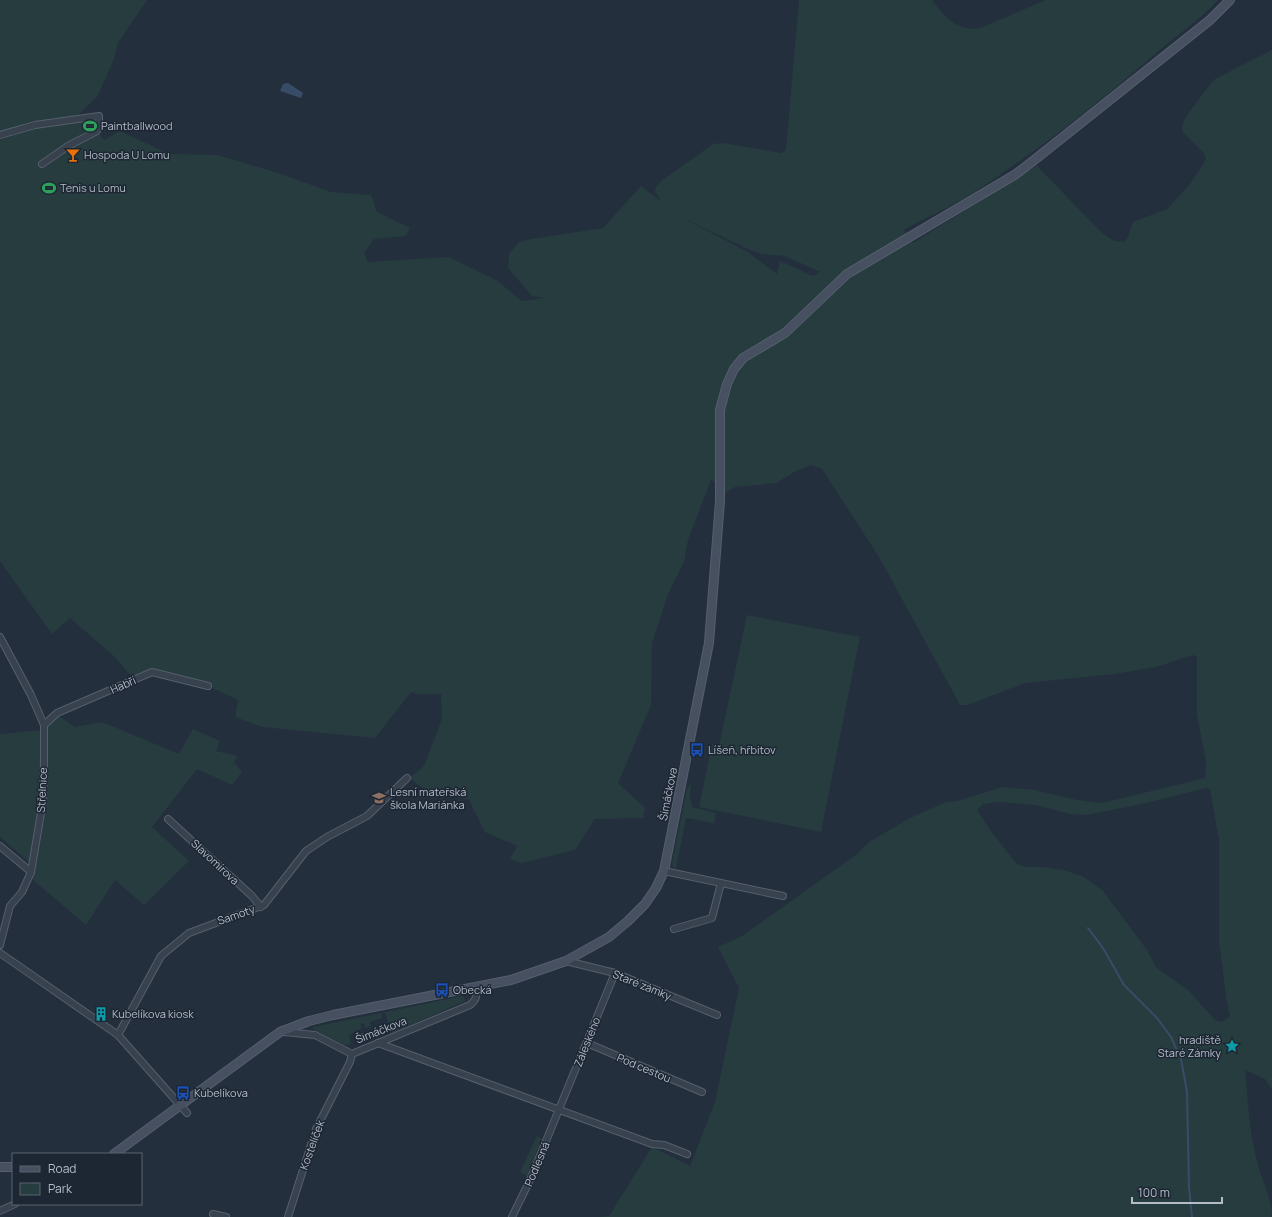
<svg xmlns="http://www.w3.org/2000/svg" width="1272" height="1217" viewBox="0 0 1272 1217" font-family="Manrope,sans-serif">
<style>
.green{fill:#263c3f;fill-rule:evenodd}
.water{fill:#394c67}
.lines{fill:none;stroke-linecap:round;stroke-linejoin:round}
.stream{stroke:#394c67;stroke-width:2}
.street-casing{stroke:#565f6c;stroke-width:8}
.secondary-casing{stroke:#565f6c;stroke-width:10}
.street{stroke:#38414e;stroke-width:6}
.secondary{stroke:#465061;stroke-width:8}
.labels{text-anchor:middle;stroke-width:3;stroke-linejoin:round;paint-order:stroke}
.poi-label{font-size:11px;fill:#b4bcc9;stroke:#1d2633;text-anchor:start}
.street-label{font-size:11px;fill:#b4bcc9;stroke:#1d2633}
</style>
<rect width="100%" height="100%" fill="#242f3e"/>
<!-- green -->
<g class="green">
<path d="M0,0h147l-29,43 -4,16 -17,38 -19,18 17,4 2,12 7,9 16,-9 49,23 49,1 63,19 50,18 40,3 6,17 33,16 -4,8 -32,3 -10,14 4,9 81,-5 49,24 23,20 24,-3 -13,-2 -24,-28 1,-14 10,-12 12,-3 72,-11 38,-42 21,16 -7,-10 1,-5 5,-6 52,-37 11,-1 57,10 5,-3 13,-150h133c13,17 25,32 48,28l66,-28h172c-19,21 -43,36 -64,55 -58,50 -119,98 -183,139 -22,14 -45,23 -67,36l9,13 125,-78v2l63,65 13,9 10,1 4,-5 5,-15 34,-13 23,-25 14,-21 2,-5 -3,-6 -20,-20 -1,-4 3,-10 20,-27 10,-12 57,-29v1039l-7,-10 -20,-9c3,30 4,61 12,91 4,19 15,36 15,56h-674l11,-1 43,-69 38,19 25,-64 24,-114 -21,-41 24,-11 115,-82 12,-12 41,-24 36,-16 11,-1 45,-14 32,3 43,10 25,3 103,-25 1,-16 -9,-47v-58l-4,-2 -37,12 -42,7 -89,9 -57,22h-8l-81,-148 -57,-88 -11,-4 -17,7 -18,11 -41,4 -11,6v-12l-10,1 -3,-2 -23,60 -4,22 -16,32 -16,49 -1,62 -33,78 27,25 -2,10 -48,1 -20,31 -53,13 -12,-4 7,-13 -32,-14 -16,-32 -43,-10 -17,-12 15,-12 18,-47 -1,-25h-24l-6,-2 -36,46 -113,-11 -27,-10 3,-17 -26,-12 -10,-7 -27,-5 -24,-7 -19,8 -17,-20 -45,-39 -18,16 -52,-73zM681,217l69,33 12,4 23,2 35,16 -7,4 -33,-15 -3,13 -29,-22zM1206,788l4,1 9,51v101l8,62 3,13 -8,6 -7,-2 -25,-28 -34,-25 -9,-17 -44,-59 -19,-14 -20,-7 -21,-3h-18l-8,-3 -24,-30 -16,-24 6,-6 15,-2 37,3 36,9 15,1 56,-11z"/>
<polygon points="747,615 860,637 821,832 699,807 712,744 719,746"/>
<polygon points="59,716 75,727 102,722 179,754 193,729 220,741 216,751 238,756 234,762 242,772 232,785 197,769 152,827 189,861 144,905 115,880 86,925 32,879 35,867 0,837 0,734 42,730"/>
<polygon points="691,783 690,797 692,807 716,813 714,823 686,818 676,868 673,867 672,863 687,789"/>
<polygon points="463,996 465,1001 392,1033 385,1013 381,1014 382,1018 370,1022 371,1026 365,1028 364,1023 360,1024 362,1028 349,1035 351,1044 344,1045 313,1029 313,1027"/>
<polygon points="537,1136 542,1139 527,1176 520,1172"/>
</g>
<!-- water -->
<polygon class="water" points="288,83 303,93 301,98 280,91 283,84"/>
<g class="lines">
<!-- stream -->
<polyline class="stream" points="1088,928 1103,948 1124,985 1157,1018 1171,1037 1181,1059 1187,1092 1189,1187 1192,1217"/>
<defs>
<g id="street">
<polyline points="0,135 35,125 99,116 99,127 97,131 68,146 42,164"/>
<polyline points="0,637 31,695 44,725 44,762 43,801 31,872 22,892 10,906 0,945"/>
<polyline points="44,725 57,713 152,672 208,686"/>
<polyline points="168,819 252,896 261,907"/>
<polyline points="0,846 31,872"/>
<polyline points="664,871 783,896"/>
<polyline points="674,929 712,918 721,883"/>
<polyline points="0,953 118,1035 187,1113"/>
<polyline points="566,961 615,973 717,1015"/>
<path d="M284,1032l31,3 37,19 118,-49c7,-6 7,-9 6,-18"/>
<polyline points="118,1035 161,956 189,933 264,905 306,851 327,837 367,816 407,778"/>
<polyline points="378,1043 652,1144 664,1145 687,1154"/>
<polyline points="587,1043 702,1092"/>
<polyline points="0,1211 15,1204"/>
<polyline points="213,1214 226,1217"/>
<polyline points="288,1217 316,1129 350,1062 352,1054"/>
<polyline points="512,1217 530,1180 615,973"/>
</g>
<g id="secondary">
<polyline points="114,1154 280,1032 309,1021 333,1015 511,980 566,961 609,937 628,921 645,904 656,888 664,871 709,643 720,501 720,410 727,384 734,369 743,358 785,333 847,274 1016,174 1033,161 1210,20 1230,0"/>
<polyline points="0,1167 13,1167"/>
</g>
</defs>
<!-- street casing -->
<use href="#street" class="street-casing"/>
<!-- secondary casing -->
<use href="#secondary" class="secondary-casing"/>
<!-- street -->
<use href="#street" class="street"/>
<!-- secondary -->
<use href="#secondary" class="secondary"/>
</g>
<!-- icons -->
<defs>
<symbol id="stadium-bare" viewBox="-9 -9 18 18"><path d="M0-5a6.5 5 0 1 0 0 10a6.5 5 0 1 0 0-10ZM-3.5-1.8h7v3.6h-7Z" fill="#2e9e5b" stroke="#1d2633" stroke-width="2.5" paint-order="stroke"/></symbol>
<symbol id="bar-bare" viewBox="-9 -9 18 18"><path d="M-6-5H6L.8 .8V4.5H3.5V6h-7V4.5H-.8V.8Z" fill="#e8710a" stroke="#1d2633" stroke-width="2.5" paint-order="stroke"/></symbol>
<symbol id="bus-bare" viewBox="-9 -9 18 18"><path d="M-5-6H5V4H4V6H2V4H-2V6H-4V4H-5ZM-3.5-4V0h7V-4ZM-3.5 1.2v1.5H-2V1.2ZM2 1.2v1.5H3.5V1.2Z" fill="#1a4fb4" stroke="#1d2633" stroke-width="2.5" paint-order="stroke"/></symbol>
<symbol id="school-bare" viewBox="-9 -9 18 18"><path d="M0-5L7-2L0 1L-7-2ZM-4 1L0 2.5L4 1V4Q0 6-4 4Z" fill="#8d6e63" stroke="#1d2633" stroke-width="2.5" paint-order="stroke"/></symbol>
<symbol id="building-bare" viewBox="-9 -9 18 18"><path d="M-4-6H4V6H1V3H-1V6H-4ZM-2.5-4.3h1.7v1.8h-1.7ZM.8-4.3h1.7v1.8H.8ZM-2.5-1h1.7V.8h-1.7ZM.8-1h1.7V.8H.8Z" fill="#0f9aa8" stroke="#1d2633" stroke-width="2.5" paint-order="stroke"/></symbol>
<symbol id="sight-bare" viewBox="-9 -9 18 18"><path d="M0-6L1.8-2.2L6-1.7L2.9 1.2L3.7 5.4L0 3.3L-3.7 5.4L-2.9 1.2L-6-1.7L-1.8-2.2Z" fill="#0f9aa8" stroke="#1d2633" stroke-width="2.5" paint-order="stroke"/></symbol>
</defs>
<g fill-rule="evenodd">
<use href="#stadium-bare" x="80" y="116" width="20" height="20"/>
<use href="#bar-bare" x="63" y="145" width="20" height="20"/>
<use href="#stadium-bare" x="39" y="178" width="20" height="20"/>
<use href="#bus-bare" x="687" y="740" width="20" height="20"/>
<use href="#school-bare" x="369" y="788" width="20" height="20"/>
<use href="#bus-bare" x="432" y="980" width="20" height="20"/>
<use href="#building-bare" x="91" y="1004" width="20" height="20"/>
<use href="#sight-bare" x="1222" y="1036" width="20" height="20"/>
<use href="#bus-bare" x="173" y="1083" width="20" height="20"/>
</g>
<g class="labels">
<!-- poi labels -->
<g class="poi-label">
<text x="101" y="130">Paintballwood</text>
<text x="84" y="159">Hospoda U Lomu</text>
<text x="60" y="192">Tenis u Lomu</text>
<text x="708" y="754">Líšeň, hřbitov</text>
<text x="390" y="796">Lesní mateřská<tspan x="390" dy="13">škola Mariánka</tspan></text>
<text x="453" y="994">Obecká</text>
<text x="112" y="1018">Kubelíkova kiosk</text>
<text x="1221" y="1044" text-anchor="end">hradiště<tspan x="1221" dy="13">Staré Zámky</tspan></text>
<text x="194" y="1097">Kubelíkova</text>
</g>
<!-- street labels -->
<g class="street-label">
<text transform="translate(123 685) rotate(-24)" y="4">Habří</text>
<text transform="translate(42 790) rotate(-87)" y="4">Střelnice</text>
<text transform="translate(668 794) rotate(-79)" y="4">Šimáčkova</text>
<text transform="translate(215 862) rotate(43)" y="4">Slavomírova</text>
<text transform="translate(236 915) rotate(-19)" y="4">Samoty</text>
<text transform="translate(642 985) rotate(22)" y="4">Staré zámky</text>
<text transform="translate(381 1030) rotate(-22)" y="4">Šimáčkova</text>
<text transform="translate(587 1042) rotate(-68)" y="4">Záleského</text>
<text transform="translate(644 1068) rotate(23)" y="4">Pod cestou</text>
<text transform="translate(312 1145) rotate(-70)" y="4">Kostelíček</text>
<text transform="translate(537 1164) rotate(-67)" y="4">Podlesná</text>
</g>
</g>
<!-- legend -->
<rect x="12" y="1153" width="130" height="52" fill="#1d2633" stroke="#59626f"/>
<rect x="20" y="1166" width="20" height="6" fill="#465061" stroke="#59626f"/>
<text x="48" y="1173" font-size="12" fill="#b4bcc9">Road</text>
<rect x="20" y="1183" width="20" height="12" fill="#263c3f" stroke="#59626f"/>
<text x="48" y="1193" font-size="12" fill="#b4bcc9">Park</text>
<!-- scale -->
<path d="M1132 1197v6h90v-6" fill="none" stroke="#b4bcc9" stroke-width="2"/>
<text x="1138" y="1197" font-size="12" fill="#b4bcc9" stroke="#1d2633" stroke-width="3" paint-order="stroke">100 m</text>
</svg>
